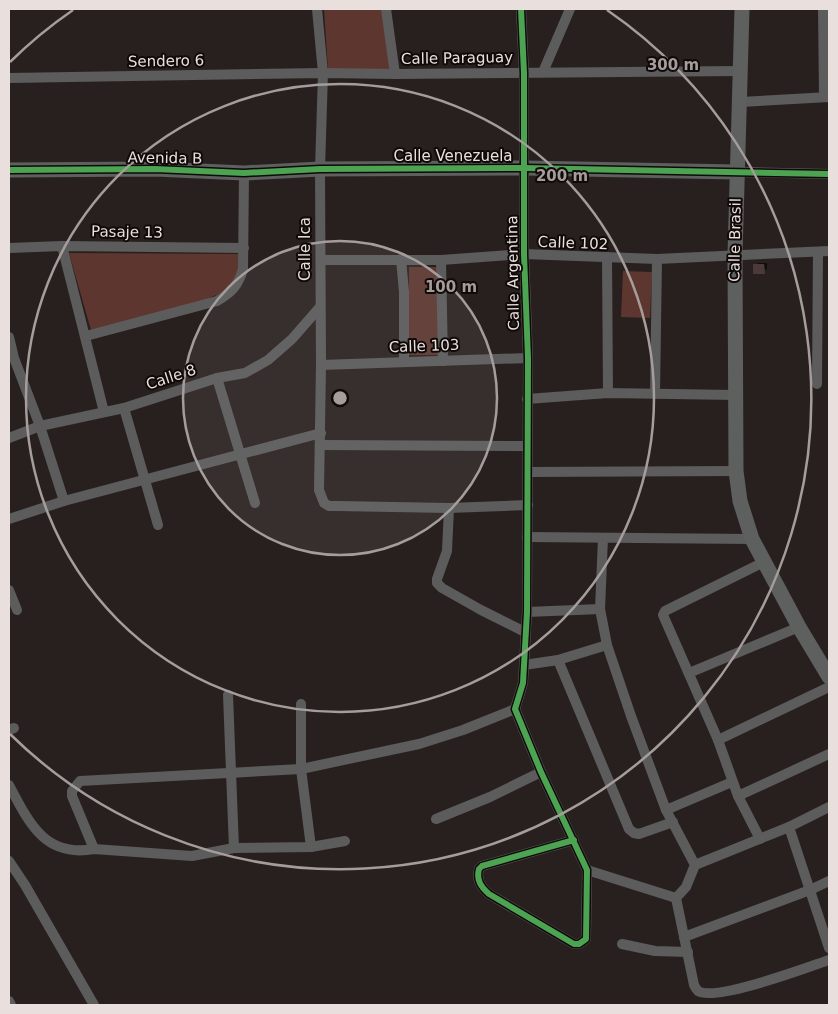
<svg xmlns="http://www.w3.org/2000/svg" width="838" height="1014" viewBox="0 0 838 1014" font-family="'DejaVu Sans',sans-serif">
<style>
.green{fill:#5e3630}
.building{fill:#4b3b38;filter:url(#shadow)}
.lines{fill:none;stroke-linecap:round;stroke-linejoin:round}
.street{stroke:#5c5c5c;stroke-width:10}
.secondary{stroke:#5e5f5f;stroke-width:15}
.cycleway-casing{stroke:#0f0908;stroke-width:9}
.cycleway{stroke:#4ca352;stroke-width:6}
.ring{fill:none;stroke:#a59d9b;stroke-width:2.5}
.labels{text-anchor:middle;stroke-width:4;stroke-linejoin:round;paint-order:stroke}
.street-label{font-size:15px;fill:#e9e0de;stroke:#0f0908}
.centre{fill:#a59d9b;stroke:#0f0908;stroke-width:2.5}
.ring-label{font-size:15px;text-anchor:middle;font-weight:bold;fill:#a59d9b;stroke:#0f0908;stroke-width:4;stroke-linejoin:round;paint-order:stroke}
</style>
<defs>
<filter id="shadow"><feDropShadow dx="4.5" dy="-4.5" stdDeviation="0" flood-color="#0009"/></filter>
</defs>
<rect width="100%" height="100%" fill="#28201e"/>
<!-- green -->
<g class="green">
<polygon points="324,9 382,9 391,69 328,69"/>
<polygon points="69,253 240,254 238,274 227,290 203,301 91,330"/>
<rect x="409" y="267" width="30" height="88"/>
<polygon points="623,271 652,272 650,318 621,317"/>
</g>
<!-- building -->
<polygon class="building" points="753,264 764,264 765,274 753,274"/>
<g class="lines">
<!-- street -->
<g class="street">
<polyline points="317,9 323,73 320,169 321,365 319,490 324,503 329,506 337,506 449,508 528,505"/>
<polyline points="386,9 395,74"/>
<path d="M521,9l3,64v181l4,104 -1,254 -4,71 -8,26 26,63 46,98 -1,69 -7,5h-5l-85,-50c-8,-7 -13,-14 -10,-25l3,-3 92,-26"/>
<polyline points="823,9 824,97"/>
<polyline points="543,72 570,9"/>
<polyline points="9,78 323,73 395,74 741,71"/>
<polyline points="740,102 829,97"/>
<polyline points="737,172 829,174"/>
<polyline points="62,246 104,412"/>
<polyline points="9,248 62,246 244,248"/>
<polyline points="607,257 608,393"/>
<polyline points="401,259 404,292 404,362"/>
<polyline points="321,260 441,260 524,254 657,259 829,251"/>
<polyline points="441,260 443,361"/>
<path d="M86,336l131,-35c15,-9 21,-15 26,-32l1,-96"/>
<polyline points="9,337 14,358 40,426 64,501"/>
<polyline points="321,365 528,358"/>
<polyline points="217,378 255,503"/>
<polyline points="817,384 818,252"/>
<polyline points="655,394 657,259"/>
<polyline points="527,399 608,393 735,395"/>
<polyline points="124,408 158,525"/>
<polyline points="9,438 40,426 124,408 217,378 245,373 268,360 292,339 320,307"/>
<polyline points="321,445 526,446"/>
<polyline points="528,472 736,471"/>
<polyline points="449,508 447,551 437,579 437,583 442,588 481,610 525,632"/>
<polyline points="9,519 64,501 321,433"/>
<polyline points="527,537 752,539"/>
<polyline points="603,538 600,609 607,645"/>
<polyline points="9,590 17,610"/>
<polyline points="527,612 600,609"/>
<polyline points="558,660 629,829 634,833 639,834 673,822"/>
<path d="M524,665l34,-5 49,-15 24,71 35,94 29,55 -9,22 -10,11 18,87c1,2 3,5 4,6 18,11 110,-24 131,-31"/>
<polyline points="689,673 799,627"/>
<polyline points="228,695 234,848"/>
<polyline points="301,704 301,769 311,847"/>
<polyline points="9,730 14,728"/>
<polyline points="718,740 829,687"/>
<path d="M9,785c20,38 36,73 85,64l98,7 42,-8 77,-1 34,-6"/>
<polyline points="738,796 829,754"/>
<polyline points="666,810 732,782"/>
<polyline points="436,819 490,797 541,772"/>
<polyline points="789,827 829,948"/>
<polyline points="760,839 738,796 718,740 663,615 665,611 764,562"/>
<polyline points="94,849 72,796 72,791 80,781 301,769 419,744 463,730 515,709"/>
<polyline points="9,861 25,885 94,1005"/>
<polyline points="695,865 789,827 829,807"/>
<polyline points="587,870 676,898"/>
<polyline points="684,937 810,890 829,881"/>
<polyline points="622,944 655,951 688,952"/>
<polyline points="9,1001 11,1005"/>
</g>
<!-- secondary -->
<g class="secondary">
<polyline points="742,9 735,255 736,471 740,501 752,539 799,627 829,677"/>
<polyline points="9,170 155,169 244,173 320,169 524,168 737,172"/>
</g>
<defs>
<g id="cycleway">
<path d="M521,9l3,64v181l4,104 -1,254 -4,71 -8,26 26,63 46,98 -1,69 -7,5h-5l-85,-50c-8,-7 -13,-14 -10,-25l3,-3 92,-26"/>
<polyline points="9,170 155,169 244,173 320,169 524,168 829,174"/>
</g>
</defs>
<!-- cycleway casing -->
<use href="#cycleway" class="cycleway-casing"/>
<!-- cycleway -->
<use href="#cycleway" class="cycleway"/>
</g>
<!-- distance rings -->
<circle cx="340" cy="398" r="157" fill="#a59d9b" fill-opacity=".12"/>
<g class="ring">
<circle cx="340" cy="398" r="157"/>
<circle cx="340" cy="398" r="314"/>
<path d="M10 62A471 471 0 0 1 73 10M607 10A471 471 0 1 1 10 734"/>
</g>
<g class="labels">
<!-- street labels -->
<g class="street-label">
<text transform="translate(457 58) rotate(-1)" y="5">Calle Paraguay</text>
<text transform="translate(166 61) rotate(-1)" y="5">Sendero 6</text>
<text x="453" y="161">Calle Venezuela</text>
<text transform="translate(165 158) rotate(1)" y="5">Avenida B</text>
<text transform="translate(127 232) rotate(1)" y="5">Pasaje 13</text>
<text transform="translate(735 240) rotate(-89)" y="5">Calle Brasil</text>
<text transform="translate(573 243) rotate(2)" y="5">Calle 102</text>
<text transform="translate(305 249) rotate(-90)" y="5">Calle Ica</text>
<text transform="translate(513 273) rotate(-91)" y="5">Calle Argentina</text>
<text transform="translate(424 346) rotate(-2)" y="5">Calle 103</text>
<text transform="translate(171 377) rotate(-18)" y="5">Calle 8</text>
</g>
</g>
<circle cx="340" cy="398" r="8" class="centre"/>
<g class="ring-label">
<text x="673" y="70">300 m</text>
<text x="562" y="181">200 m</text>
<text x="451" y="292">100 m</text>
</g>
<!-- border -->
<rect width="838" height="1014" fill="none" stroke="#e9e0de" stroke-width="20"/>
</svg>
